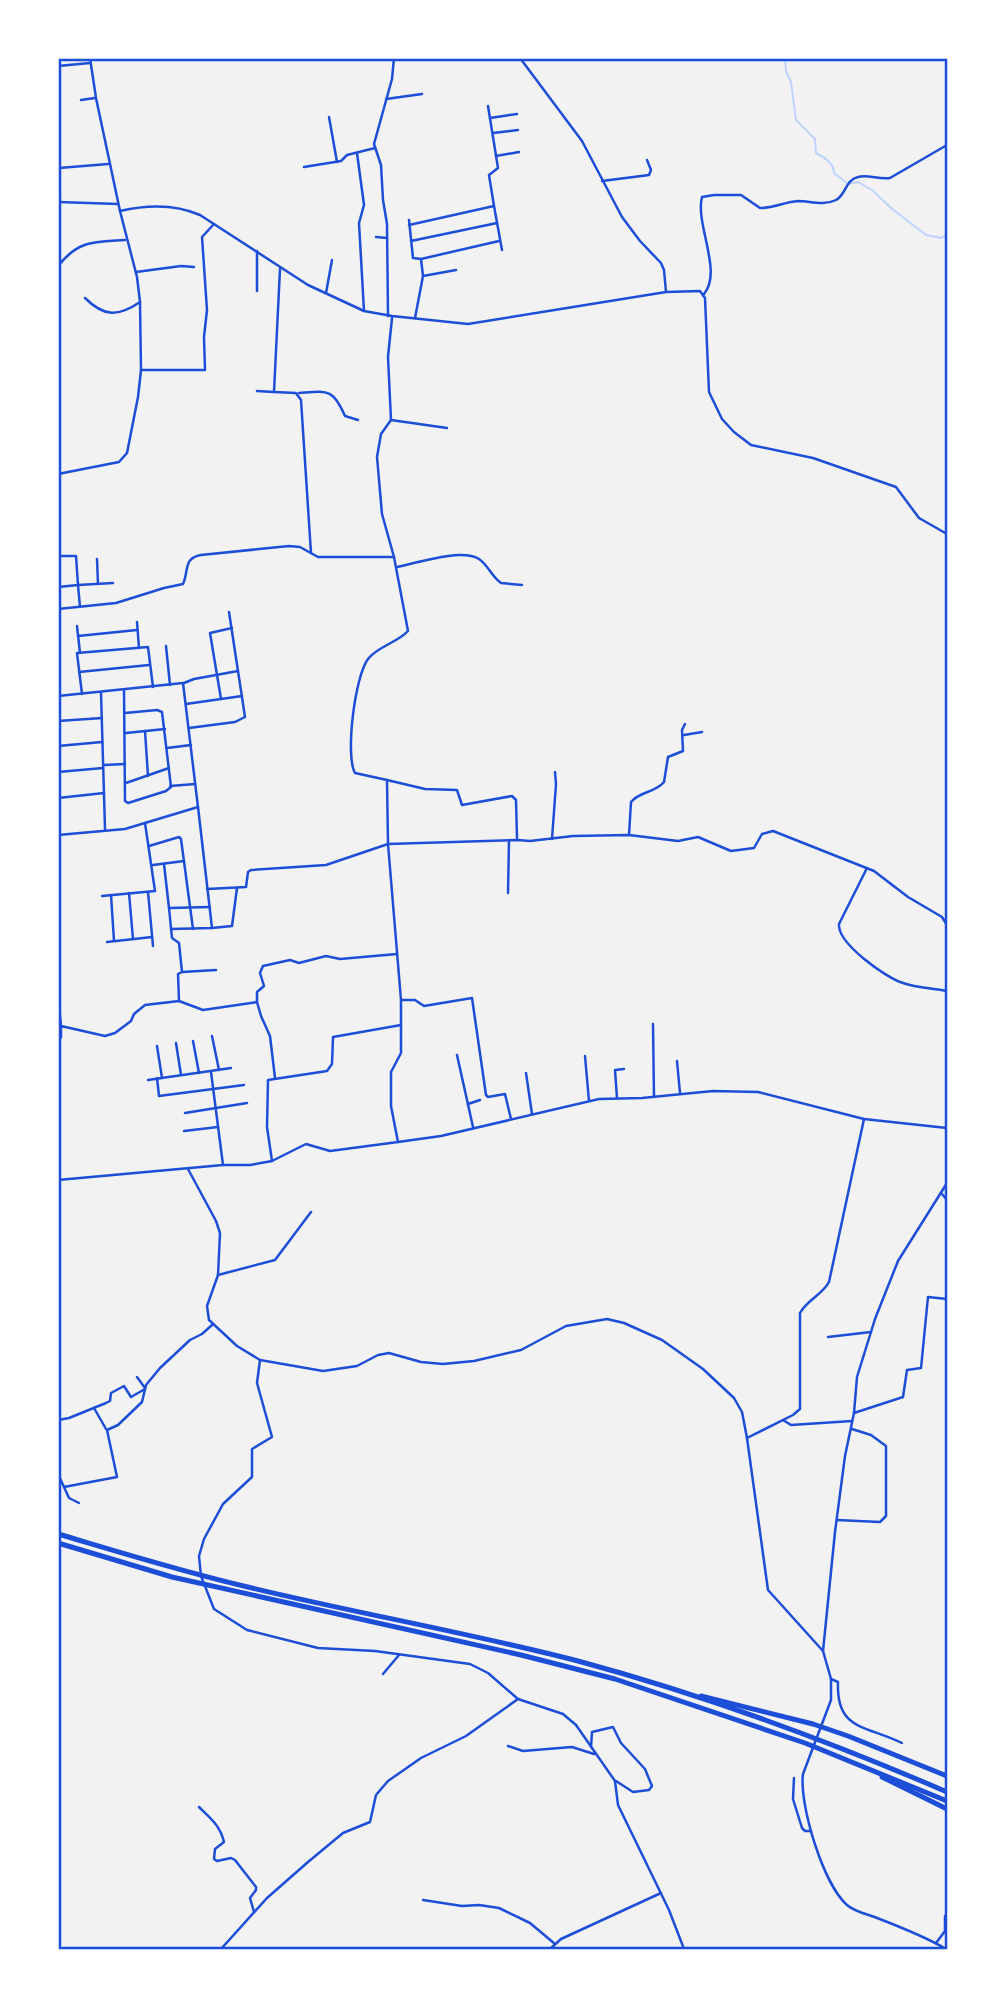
<svg xmlns="http://www.w3.org/2000/svg" width="1005" height="2007" viewBox="0 0 1005 2007" font-family="'IBM Plex Sans',sans-serif">
<style>
.lines{fill:none;stroke-linecap:round;stroke-linejoin:round}
.stream{stroke:#bfd3fe;stroke-width:2}
.minor{stroke:#1d4ed8;stroke-width:2.5}
.motorway{stroke:#1d4ed8;stroke-width:5}
.neatline{fill:none;stroke:#1d4ed8;stroke-width:2.5}
</style>
<rect width="100%" height="100%" fill="#f2f2f2"/>
<g class="lines">
<!-- stream -->
<path class="stream" d="M785,58l1,13 5,11 5,38 19,19 1,14c8,4 18,11 18,20l14,11 10,-2 14,8 19,18 35,27 15,3 6,-4"/>
<!-- minor -->
<g class="minor">
<polyline points="90,58 96,98 120,211"/>
<polyline points="520,58 582,141 622,217 640,241 661,263 664,270 666,292"/>
<polyline points="58,66 90,63"/>
<polyline points="386,99 422,94"/>
<polyline points="81,100 95,98"/>
<polyline points="488,106 498,168 489,175 494,206"/>
<polyline points="329,117 337,162"/>
<polyline points="490,118 517,114"/>
<polyline points="493,133 518,130"/>
<polyline points="58,147 60,202"/>
<polyline points="357,153 364,205 359,223 364,311"/>
<polyline points="496,156 519,152"/>
<polyline points="304,167 341,161 347,155 375,148"/>
<polyline points="59,168 108,164"/>
<polyline points="602,181 649,175 651,170 647,160"/>
<polyline points="58,202 118,204"/>
<polyline points="409,220 413,258 421,259 423,276"/>
<polyline points="409,225 494,206 502,250"/>
<polyline points="376,237 387,238"/>
<polyline points="411,241 497,223"/>
<polyline points="257,251 257,291"/>
<polyline points="421,259 499,241"/>
<path d="M58,266c21,-26 35,-24 67,-26"/>
<polyline points="280,269 274,392 296,393 301,400 311,553"/>
<polyline points="136,272 181,266 194,267"/>
<polyline points="326,293 332,260"/>
<path d="M704,294c19,-22 -9,-70 -2,-97l12,-2h27l19,13c13,0 25,-6 38,-7 12,0 26,5 38,-1 10,-5 9,-20 22,-23 10,-3 21,3 32,1l57,-33"/>
<path d="M85,298c19,19 33,19 55,4"/>
<polyline points="388,316 387,224 383,200 381,165 374,144 392,79 394,58"/>
<polyline points="392,318 388,357 391,420 381,434 377,457 382,514 394,557"/>
<polyline points="415,318 423,276 456,270"/>
<polyline points="141,370 205,370 204,337 207,310 202,237 214,224"/>
<polyline points="257,391 274,392"/>
<path d="M299,393c28,-2 34,-5 46,23l13,4"/>
<polyline points="391,420 447,428"/>
<path d="M58,474l61,-12 8,-9 11,-56 3,-27 -1,-68 -3,-25 -17,-66c26,-6 55,-7 80,4l108,70 56,26 28,5 76,8 198,-32 34,-1 5,7 4,94 13,27 12,13 17,13 62,13 83,29 23,31 28,16"/>
<polyline points="58,556 76,556 78,585 58,587"/>
<polyline points="97,559 98,584"/>
<path d="M397,567c20,-4 64,-19 82,-8 9,6 13,18 22,24l21,2"/>
<polyline points="80,607 78,585 113,583"/>
<path d="M58,609l58,-6 48,-15 19,-4c6,-13 0,-26 18,-29l88,-9 11,1 18,10h76l14,74c-11,12 -30,15 -40,28 -13,17 -23,96 -13,114l32,7 1,64 -62,21 -75,5 -3,2 -2,15 -39,2"/>
<polyline points="137,622 139,648"/>
<polyline points="77,626 80,653"/>
<polyline points="78,636 137,630"/>
<polyline points="166,646 170,685"/>
<polyline points="79,672 149,665"/>
<polyline points="184,683 194,679 238,671"/>
<polyline points="124,690 125,801 128,803 166,791 171,787 162,712 157,710 125,713"/>
<polyline points="101,692 105,829"/>
<polyline points="82,694 77,653 148,647 153,687"/>
<polyline points="58,696 183,683 198,807 125,829 58,835"/>
<polyline points="221,699 210,633 232,628"/>
<polyline points="186,704 242,696"/>
<polyline points="58,721 102,718"/>
<polyline points="189,728 235,722 245,717 229,612"/>
<polyline points="145,731 148,776"/>
<polyline points="126,733 165,729"/>
<polyline points="684,735 702,732"/>
<polyline points="58,746 102,742"/>
<polyline points="167,748 191,745"/>
<polyline points="104,765 125,764"/>
<polyline points="58,772 103,768"/>
<polyline points="387,780 425,789 457,790 462,805 512,796 516,800 517,838"/>
<polyline points="126,783 169,768"/>
<polyline points="170,786 195,784"/>
<polyline points="58,796 59,771"/>
<polyline points="58,798 104,793"/>
<path d="M629,835l2,-33c9,-11 24,-9 33,-20l4,-25 15,-6 -1,-21 3,-6"/>
<polyline points="552,839 556,784 555,772"/>
<polyline points="149,846 179,837 181,839 193,929"/>
<polyline points="164,864 169,908 210,907"/>
<polyline points="153,865 184,861"/>
<path d="M867,868l-28,56c-2,19 47,54 64,59 14,5 29,5 44,8"/>
<polyline points="148,892 153,946"/>
<polyline points="129,893 133,939"/>
<polyline points="508,893 509,840"/>
<polyline points="111,895 114,941"/>
<polyline points="102,896 155,891 145,823"/>
<polyline points="169,908 172,938 179,943 182,972 178,974 179,1001"/>
<polyline points="212,928 232,926 237,888"/>
<polyline points="171,929 212,928 198,807"/>
<polyline points="107,942 152,937"/>
<polyline points="182,972 216,970"/>
<polyline points="58,995 61,1026"/>
<polyline points="401,1000 415,1000 424,1006 472,998 486,1095 488,1097 505,1094 511,1119"/>
<polyline points="257,1002 261,1016 270,1036 275,1078"/>
<polyline points="653,1024 654,1097"/>
<polyline points="212,1036 219,1070"/>
<polyline points="58,1041 61,1037 61,1026 105,1036 115,1033 131,1021 134,1014 145,1005 179,1001 203,1010 257,1002 257,992 264,986 260,973 263,966 290,960 299,963 326,956 340,959 397,954"/>
<polyline points="193,1041 199,1073"/>
<polyline points="176,1043 181,1075"/>
<polyline points="157,1046 162,1078"/>
<polyline points="457,1055 473,1127"/>
<polyline points="585,1056 589,1101"/>
<polyline points="677,1061 680,1093"/>
<polyline points="211,1072 223,1165"/>
<polyline points="526,1073 532,1114"/>
<polyline points="157,1078 159,1096 244,1085"/>
<polyline points="148,1080 231,1068"/>
<polyline points="617,1098 615,1070 624,1069"/>
<polyline points="468,1104 480,1100"/>
<polyline points="185,1113 247,1103"/>
<polyline points="184,1131 218,1127"/>
<polyline points="398,1142 441,1136 599,1099 642,1098 713,1091 758,1092 864,1119 947,1128"/>
<polyline points="272,1161 267,1127 268,1080 327,1071 332,1064 333,1037 401,1025"/>
<polyline points="188,1169 216,1221 220,1233 218,1275 207,1306 209,1320 237,1346 260,1360 323,1371 357,1366 378,1355 389,1353 421,1362 443,1364 474,1361 521,1350 566,1326 607,1319 624,1323 662,1340 703,1369 734,1398 742,1412 747,1438 768,1590 823,1651"/>
<polyline points="58,1180 223,1165 250,1165 272,1161 306,1144 330,1151 398,1142 391,1106 391,1072 401,1053 401,1000 388,844 518,840 530,841 573,836 629,835 678,841 698,837 731,851 754,848 762,834 773,831 874,871 908,897 942,917 947,925"/>
<polyline points="942,1194 947,1200"/>
<polyline points="218,1275 275,1260 311,1212"/>
<polyline points="828,1337 871,1332"/>
<polyline points="260,1360 257,1383 272,1437 252,1449 252,1477 223,1504 204,1539 199,1556 201,1576 214,1609 247,1630 318,1648 375,1651 470,1664 488,1673 518,1699 563,1714 576,1725 615,1781 618,1805 669,1910 684,1949"/>
<polyline points="137,1377 145,1388"/>
<polyline points="94,1408 106,1429"/>
<polyline points="854,1413 903,1397 907,1370 921,1368 928,1297 947,1299"/>
<polyline points="58,1420 69,1418 106,1403 110,1401 111,1393 124,1386 131,1397 145,1389"/>
<polyline points="783,1420 791,1425 852,1421"/>
<path d="M747,1438l46,-23 7,-6v-96c7,-13 22,-18 29,-31l35,-163"/>
<polyline points="58,1474 64,1487 117,1477 107,1430 118,1425 142,1402 146,1385 160,1368 190,1340 202,1334 212,1325"/>
<polyline points="64,1487 69,1498 79,1503"/>
<polyline points="837,1520 880,1522 886,1516 886,1446 871,1435 852,1429"/>
<polyline points="383,1674 399,1655"/>
<path d="M831,1679l7,3c-2,49 28,43 64,61"/>
<polyline points="508,1746 523,1751 572,1747 594,1754"/>
<polyline points="591,1747 592,1732 613,1727 621,1743 645,1769 652,1786 649,1790 633,1792 616,1781"/>
<polyline points="794,1778 793,1799 802,1828 805,1831 811,1831"/>
<path d="M199,1807c11,11 21,18 25,35l-9,7 -1,10 3,2 14,-3 4,2 21,27v3l-6,8 4,14"/>
<polyline points="423,1900 462,1906 479,1905 499,1908 530,1923 555,1944"/>
<polyline points="936,1943 945,1931 945,1916"/>
<polyline points="221,1949 267,1898 308,1862 343,1833 370,1822 376,1795 388,1781 421,1758 466,1736 518,1699"/>
<polyline points="550,1949 561,1939 661,1893"/>
<path d="M946,1949c-22,-13 -46,-22 -69,-31 -10,-4 -22,-6 -30,-13 -24,-21 -48,-101 -44,-131l28,-74v-21l-8,-28 12,-119 10,-76 9,-43 3,-36 18,-58 23,-58 49,-78"/>
</g>
<!-- motorway -->
<g class="motorway">
<path d="M58,1534c64,19 128,39 194,54 108,26 218,45 326,73 126,34 249,79 369,131"/>
<polyline points="58,1543 172,1577 521,1655 615,1679 805,1743 947,1801"/>
<polyline points="701,1696 813,1724 848,1736 947,1776"/>
<polyline points="882,1777 947,1809"/>
</g>
</g>
<!-- border -->
<rect width="1005" height="2007" fill="none" stroke="#ffffff" stroke-width="119"/>
<rect x="60" y="60" width="886" height="1888" class="neatline"/>
</svg>
